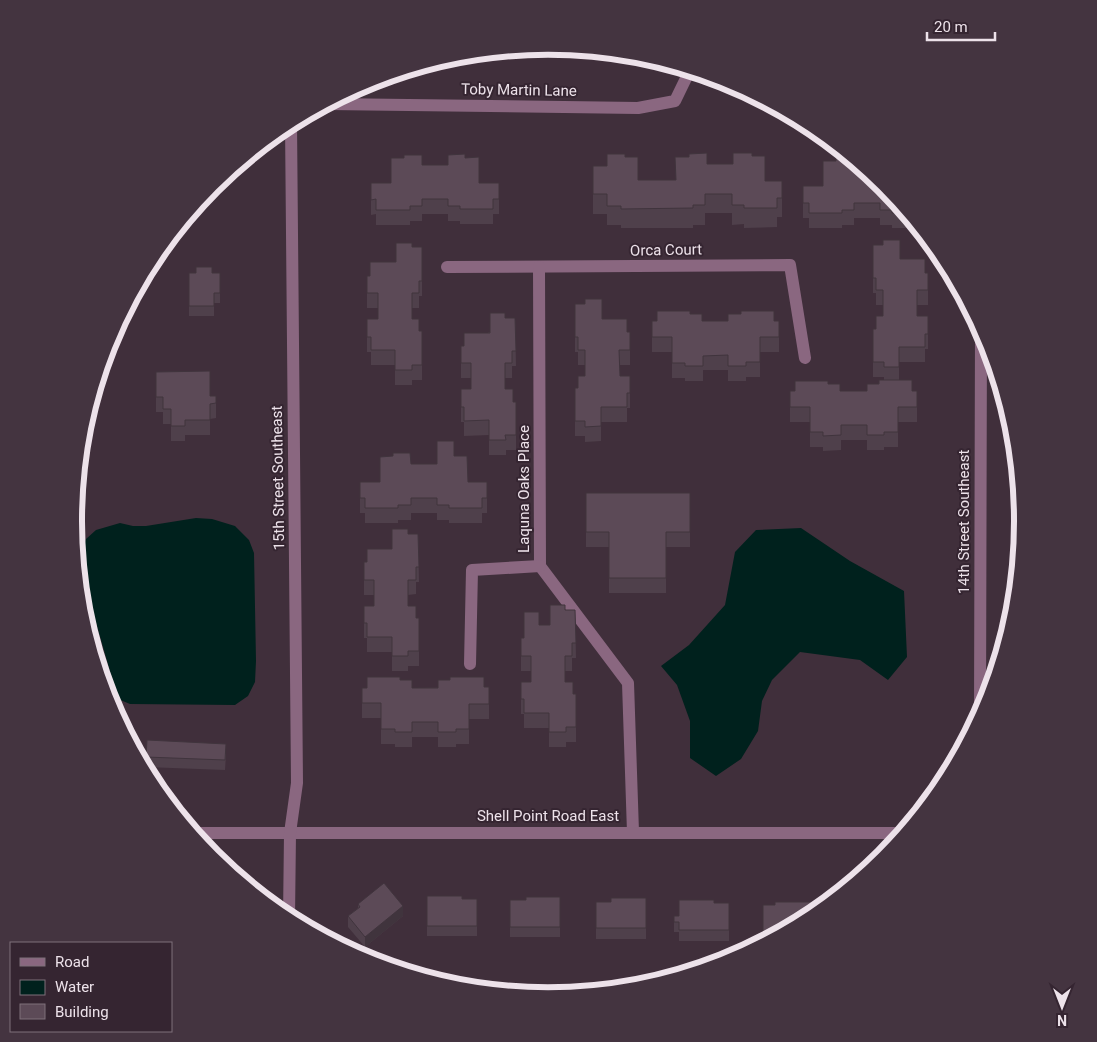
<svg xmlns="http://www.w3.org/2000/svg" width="1097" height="1042" viewBox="0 0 1097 1042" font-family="Roboto,sans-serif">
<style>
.water{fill:#00211d}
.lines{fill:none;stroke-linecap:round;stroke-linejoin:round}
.minor{stroke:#8a6780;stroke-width:12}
.wall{fill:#4f404b}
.shaded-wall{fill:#40343d}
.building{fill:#5c4a57;stroke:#40343d}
.labels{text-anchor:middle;stroke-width:4;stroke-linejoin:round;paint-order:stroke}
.street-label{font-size:15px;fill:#ede2ea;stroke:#352531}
.rim{fill:none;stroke:#ede2ea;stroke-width:6}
</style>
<rect width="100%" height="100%" fill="#402f3b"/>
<!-- water -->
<g class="water">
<polygon points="549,46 599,51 538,56 537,47"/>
<polygon points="196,518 212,519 235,526 249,540 254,553 256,661 255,682 248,696 235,705 130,704 118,699 84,581 81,566 81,551 86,539 96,530 120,523 133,526 146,526"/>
<polygon points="801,528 850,561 904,591 907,657 888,680 860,660 800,652 772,680 762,701 758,731 741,759 716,776 690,758 690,721 677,685 661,666 689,645 725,605 735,552 756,530"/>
</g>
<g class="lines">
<!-- minor -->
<g class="minor">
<polyline points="327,104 638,108 675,101 690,70"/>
<polyline points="447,267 790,265 805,358"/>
<polyline points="539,267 540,566 628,683 633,832"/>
<polyline points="470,664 472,570 540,566"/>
<polyline points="980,715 981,328"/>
<polyline points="193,833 904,833"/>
<polyline points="289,918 290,833 297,783 291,123"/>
</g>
</g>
<!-- wall -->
<g class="wall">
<polygon points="425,65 425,72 403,72"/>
<polygon points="752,156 765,181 782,181 782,217 777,217 777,227 744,228 744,224 732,225 732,213 705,213 705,225 693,225 693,228 621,228 621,225 607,225 607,214 593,214 593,166 607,166 625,157 638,180 675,180 707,164 733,164"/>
<polygon points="465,158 479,183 499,183 499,214 493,214 493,224 460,224 460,221 448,221 448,214 422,214 422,221 410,221 410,225 376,225 376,214 371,215 371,183 391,183 422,165 448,165"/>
<polygon points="854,168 884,186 919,228 892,228 892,225 880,225 880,218 854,218 854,225 842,225 842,228 809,228 809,218 803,218 803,186 823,186"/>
<polygon points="873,245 925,273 928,273 928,305 917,305 917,316 928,316 928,349 925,349 925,362 899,362 899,380 912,391 917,391 917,422 898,422 898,447 884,447 884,450 867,450 867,440 841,440 841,450 823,451 823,447 810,447 810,422 790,422 790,391 795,391 828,384 840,391 867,391 884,380 884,377 873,377 873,329 876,329 883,316 883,305 876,305 876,293 873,293"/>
<polygon points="422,247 422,296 419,296 419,308 412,308 412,319 419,331 422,331 422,380 412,380 412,385 395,385 395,365 371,365 371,352 367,352 367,319 378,319 378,308 367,308 367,276 370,276"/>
<polygon points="189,273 220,273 220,303 214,303 214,316 189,316"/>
<polygon points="575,304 627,332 630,332 630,365 619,365 620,376 630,376 630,408 627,408 627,422 601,422 601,441 585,442 585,436 575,436 575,388 578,388 585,376 585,365 578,365 578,352 575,352"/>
<polygon points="690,314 702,321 779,321 779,352 760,352 760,377 746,377 746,381 728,381 728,370 703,370 703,381 685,381 685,378 672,378 672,352 652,352 652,321 657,321"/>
<polygon points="515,318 516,366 512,366 512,378 505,378 505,389 513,402 516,402 516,450 506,450 506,455 489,455 489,435 464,436 464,422 461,422 461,389 471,389 471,378 461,378 461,346 464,346"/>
<polygon points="156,372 210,396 216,396 216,418 210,419 210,435 185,435 185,441 171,441 171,424 163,424 163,412 156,412"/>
<polygon points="98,378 104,378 104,391 98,391 98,393 94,393"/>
<polygon points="454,456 468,482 487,482 487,513 482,513 482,523 449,523 449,520 437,520 437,513 411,513 411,520 398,520 398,523 365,523 365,513 360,513 360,482 380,482 411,464 437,464"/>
<polygon points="586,493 690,493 690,547 666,547 666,593 609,593 609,547 586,547"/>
<polygon points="408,534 418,534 419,582 416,582 416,594 408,595 408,606 416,618 419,618 419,666 408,666 408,671 392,671 392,652 367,652 367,638 364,638 364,606 374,606 374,595 364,595 364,562 367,562 392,549"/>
<polygon points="565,610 575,610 576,658 572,658 572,671 565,671 565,682 573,694 576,694 576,742 566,742 566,747 549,747 549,728 524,728 524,714 521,714 521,682 531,682 531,671 521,671 521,638 524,638 539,625 550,625"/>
<polygon points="400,680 412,688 489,687 489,719 469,719 469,744 456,744 456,747 438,747 438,737 412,737 412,747 395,747 395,744 381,744 381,718 362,718 362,688 367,688"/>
<polygon points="226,754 225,770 146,767 146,757"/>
<polygon points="427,896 462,899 477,899 477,936 427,936"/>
<polygon points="560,897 560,937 510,937 510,900 526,900"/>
<polygon points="646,898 646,939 596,939 596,902 611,902"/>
<polygon points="714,903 729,903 729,941 679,941 679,932 674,932 674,916 679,916"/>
<polygon points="358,904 403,916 365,947 348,927 348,916 358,908"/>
<polygon points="763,905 812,916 763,942"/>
</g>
<!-- shaded-wall -->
<polygon class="shaded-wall" points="403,906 403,916 365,947 365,937"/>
<!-- building -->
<g class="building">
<polygon points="707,153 707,164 733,164 733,153 752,153 752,156 765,156 765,181 782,181 782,198 777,198 777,208 744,208 744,205 732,205 732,194 705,194 705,205 693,205 693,208 621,209 621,206 607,206 607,194 593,194 593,166 607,166 607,154 625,154 625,157 638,157 638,180 676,180 675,157 689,157 689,154"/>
<polygon points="465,154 465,158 479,157 479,183 499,183 499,199 493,199 493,209 460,209 460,206 448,206 448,199 422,199 422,206 410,206 410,210 376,210 376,199 371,200 371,183 391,183 391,158 404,158 404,155 422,155 422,165 448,165 448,155"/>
<polygon points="836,158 851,158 854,160 854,168 864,168 884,186 907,213 892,213 892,210 880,210 880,203 854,203 854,210 842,210 842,213 809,213 809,203 803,203 803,186 823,186 823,161 836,161"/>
<polygon points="883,240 900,240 900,259 925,259 925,273 928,273 928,290 917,290 917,316 928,316 928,334 925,334 925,347 899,347 899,367 884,367 884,362 873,362 873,329 876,329 876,316 883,316 883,290 876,290 876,278 873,278 873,245 883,245"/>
<polygon points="396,243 412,243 412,247 422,247 422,281 419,281 419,293 412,293 412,319 419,319 419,331 422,331 422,365 412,365 412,370 395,370 395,350 371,350 371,337 367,337 367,319 378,319 378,293 367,293 367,276 370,276 370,262 396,262"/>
<polygon points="196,267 212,267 212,273 220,273 220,293 214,293 214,306 189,306 189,273 196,273"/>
<polygon points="585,299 602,299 602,319 627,319 627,332 630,332 630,350 619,350 620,376 630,376 630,393 627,393 627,407 601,407 601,426 585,427 585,421 575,421 575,388 578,388 578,376 585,376 585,350 578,350 578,337 575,337 575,304 585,304"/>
<polygon points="657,311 690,311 690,314 702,314 702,321 728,321 728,314 741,314 741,311 774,311 774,321 779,321 779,337 760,337 760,362 746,362 746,366 728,366 728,355 703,356 703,366 685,366 685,363 672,363 672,337 652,337 652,321 657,321"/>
<polygon points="490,313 505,313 505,318 515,318 516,351 512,351 512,363 505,363 505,389 513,389 513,402 516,402 516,435 505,435 506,440 489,440 489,420 464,421 464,407 461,407 461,389 471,389 471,363 461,363 461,346 464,346 464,333 490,333"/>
<polygon points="210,371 210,396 216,396 216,403 210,404 210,420 185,420 185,426 171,426 171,409 163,409 163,397 156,397 156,372"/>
<polygon points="98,378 104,378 104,386 98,386 98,388 95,388"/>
<polygon points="879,380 912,380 912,391 917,391 917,407 898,407 898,432 884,432 884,435 867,435 867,425 841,425 841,435 823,436 823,432 810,432 810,407 790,407 790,391 795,391 795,381 828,381 828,384 840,384 840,391 867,391 867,384 879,384"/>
<polygon points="437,441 454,441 454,456 467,456 468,482 487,482 487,498 482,498 482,508 449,508 449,505 437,505 437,498 411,498 411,505 398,505 398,508 365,508 365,498 360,498 360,482 380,482 380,457 393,456 393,453 410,453 411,464 437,464"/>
<polygon points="586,493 690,493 690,532 666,532 666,578 609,578 609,532 586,532"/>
<polygon points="392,529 408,529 408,534 418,534 419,567 416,567 416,580 408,580 408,606 416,606 416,618 419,618 419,651 408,651 408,656 392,656 392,637 367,637 367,623 364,623 364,606 374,606 374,580 364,580 364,562 367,562 367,549 392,549"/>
<polygon points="550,605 565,605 565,610 575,610 576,643 572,643 572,656 565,656 565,682 573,682 573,694 576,694 576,727 566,727 566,732 549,732 549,713 524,713 524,699 521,699 521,682 531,682 531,656 521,656 521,638 524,638 524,612 539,612 539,625 550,625"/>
<polygon points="367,677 400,677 400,680 412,680 412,688 438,688 438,680 450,680 450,677 484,677 484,687 489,687 489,704 469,704 469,729 456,729 456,732 438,732 438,722 412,722 412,732 395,732 395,729 381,729 381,703 362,703 362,688 367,688"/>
<polygon points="147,740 226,744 225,760 146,757"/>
<polygon points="384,883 403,906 365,937 348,916 360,907 358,904"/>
<polygon points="427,896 462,896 462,899 477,899 477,926 427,926"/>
<polygon points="526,897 560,897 560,927 510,927 510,900 526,900"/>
<polygon points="611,898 646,898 646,928 596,928 596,902 611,902"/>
<polygon points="679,900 714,900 714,903 729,903 729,930 679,930 679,922 674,922 674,916 679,916"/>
<polygon points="775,902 813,902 813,915 782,932 763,932 763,905 775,905"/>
</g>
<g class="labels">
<!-- street labels -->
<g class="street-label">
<text transform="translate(519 90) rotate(1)" y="5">Toby Martin Lane</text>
<text transform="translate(666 250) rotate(-1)" y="5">Orca Court</text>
<text transform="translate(278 478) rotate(-91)" y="5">15th Street Southeast</text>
<text transform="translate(524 489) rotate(-90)" y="5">Laquna Oaks Place</text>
<text transform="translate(964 522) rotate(-90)" y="5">14th Street Southeast</text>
<text x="548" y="821">Shell Point Road East</text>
</g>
</g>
<!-- crop -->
<path d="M0 0H1097V1042H0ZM82 521a466 466 0 1 1 932 0a466 466 0 1 1-932 0Z" fill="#443440" fill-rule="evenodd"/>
<path class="rim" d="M82 521a466 466 0 1 1 932 0a466 466 0 1 1-932 0Z"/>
<!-- legend -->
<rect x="10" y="942" width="162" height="90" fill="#352531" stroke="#7f717b"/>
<rect x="20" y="958" width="25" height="8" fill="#8a6780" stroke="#7f717b"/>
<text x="55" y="967" font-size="15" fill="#ede2ea">Road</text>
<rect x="20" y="980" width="25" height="15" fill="#00211d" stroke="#7f717b"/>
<text x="55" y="992" font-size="15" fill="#ede2ea">Water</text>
<rect x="20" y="1004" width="25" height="15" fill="#5c4a57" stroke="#7f717b"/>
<text x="55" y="1017" font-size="15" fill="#ede2ea">Building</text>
<!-- north arrow -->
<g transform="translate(1062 1007) rotate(180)" stroke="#352531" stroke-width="4" paint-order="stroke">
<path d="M0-4L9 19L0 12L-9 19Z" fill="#ede2ea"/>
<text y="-8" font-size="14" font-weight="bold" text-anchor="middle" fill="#ede2ea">N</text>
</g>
<!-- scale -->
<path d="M927 32v8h68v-8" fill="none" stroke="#ede2ea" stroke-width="2.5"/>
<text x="934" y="32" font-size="15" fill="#ede2ea" stroke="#352531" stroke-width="4" paint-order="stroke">20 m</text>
</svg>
